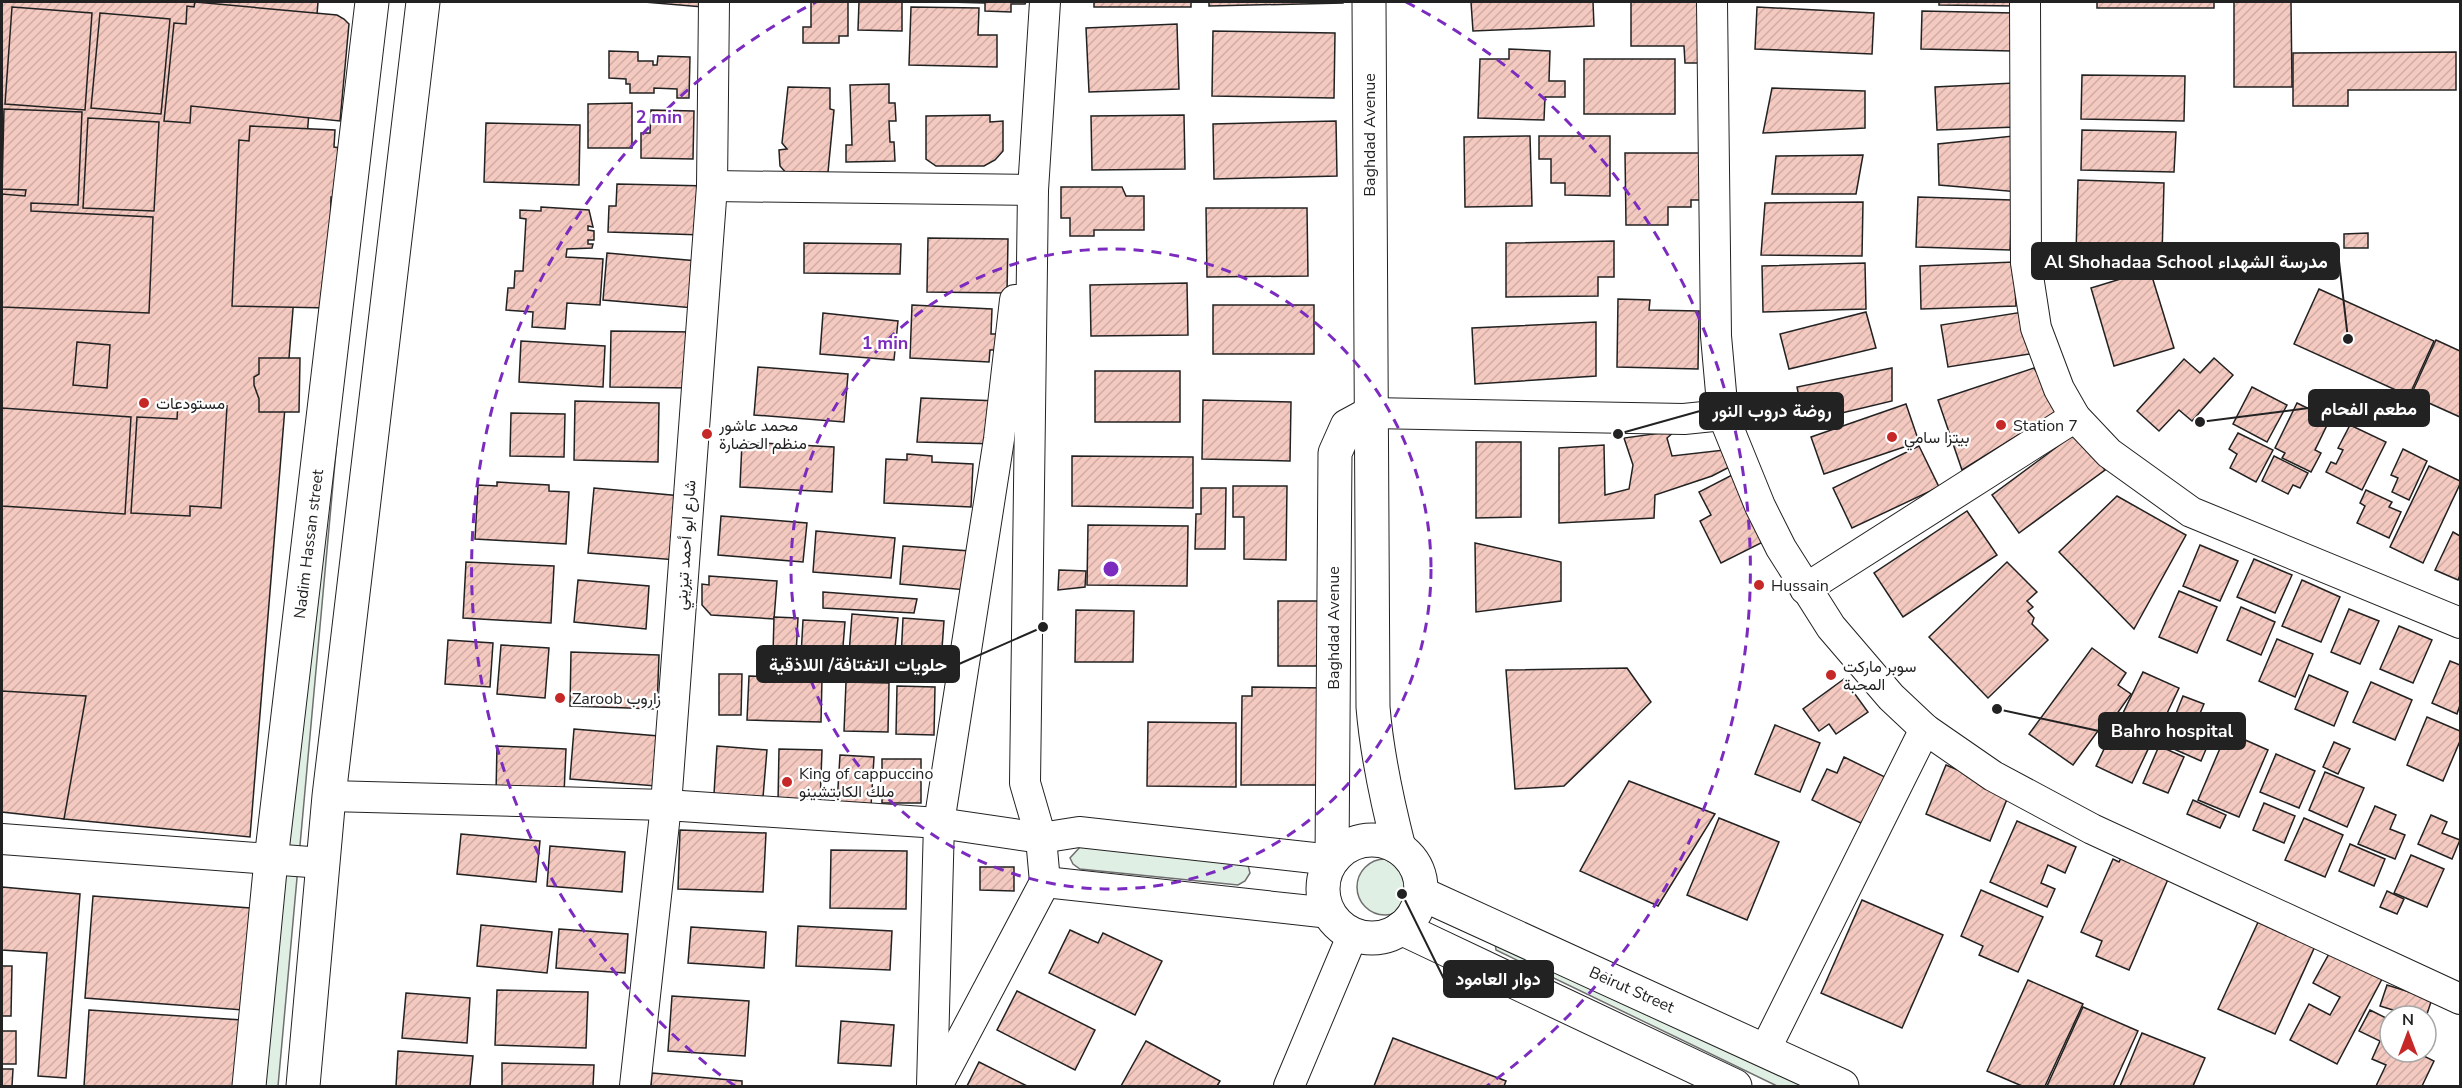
<svg xmlns="http://www.w3.org/2000/svg" width="2462" height="1088" viewBox="0 0 2462 1088" font-family="'Nunito Sans',Vazirmatn,sans-serif">
<style>
.green{fill:#e0efe3;stroke:#6f6f6f;stroke-width:1.5}
.building{fill:url(#building-hatch);stroke:#222;stroke-width:1.5}
.lines{fill:none;stroke-linecap:round;stroke-linejoin:round}
.minor-casing{stroke:#222;stroke-width:32}
.major-casing{stroke:#222;stroke-width:35}
.minor{stroke:#fff;stroke-width:30}
.major{stroke:#fff;stroke-width:33}
.ring{fill:none;stroke:#7b2cbf;stroke-width:3;stroke-dasharray:10 8}
.poi-dot{fill:#c62828;stroke:#fff;stroke-width:2}
.labels{text-anchor:middle;stroke-width:4.5;stroke-linejoin:round;paint-order:stroke}
.street-label{font-size:16px;fill:#222;stroke:#fff}
.poi-label{font-size:16px;fill:#222;stroke:#fff;text-anchor:start}
.centre{fill:#7b2cbf;stroke:#fff;stroke-width:3}
.ring-label{font-size:18px;text-anchor:middle;font-weight:bold;fill:#7b2cbf;stroke:#fff;stroke-width:4.5;stroke-linejoin:round;paint-order:stroke}
.leader{fill:none;stroke:#222;stroke-width:2}
.callout-dot{fill:#222;stroke:#fff;stroke-width:2}
.callout{fill:#222;stroke:#222;stroke-width:2}
.callout-label{font-size:18px;text-anchor:middle;font-weight:bold;fill:#fff}
</style>
<defs>
<pattern id="building-hatch" width="6" height="6" patternUnits="userSpaceOnUse" patternTransform="scale(1.5)"><rect width="6" height="6" fill="#f3c9c0"/><path d="M-1 1l2-2M0 6l6-6M5 7l2-2" fill="none" stroke="#d0aca5"/></pattern>
</defs>
<rect width="100%" height="100%" fill="#fff"/>
<!-- green -->
<g class="green">
<polygon points="362,2 347,331 278,1086 263,1086"/>
<polygon points="1081,846 1248,865 1250,873 1245,881 1238,885 1080,869 1073,864 1070,858"/>
<circle cx="1385" cy="887" r="28"/>
<polygon points="1495,942 1815,1086 1777,1086 1496,950"/>
</g>
<!-- building -->
<g class="building">
<polygon points="2,2 318,2 250,837 64,819 2,804"/>
<polygon points="195,2 337,15 344,19 349,24 340,121 191,106 190,123 164,121 174,23 186,24 187,6 194,7"/>
<polygon points="644,2 704,2 703,7"/>
<polygon points="811,2 848,2 848,36 839,36 839,43 803,43 803,27 811,27"/>
<polygon points="859,2 902,2 902,31 858,30"/>
<polygon points="948,2 1026,2 1025,4 1011,4 1011,12 985,11 985,3"/>
<rect x="1094" y="2" width="97" height="5"/>
<polygon points="1209,2 1343,2 1343,3 1209,6"/>
<polygon points="1471,2 1593,2 1594,26 1473,31"/>
<polygon points="1631,2 1709,2 1698,63 1685,63 1684,46 1631,46"/>
<polygon points="1939,2 2015,2 2015,6 1939,5"/>
<rect x="2097" y="2" width="117" height="6"/>
<polygon points="2234,2 2291,2 2292,87 2234,87"/>
<polygon points="12,7 92,13 85,110 5,104"/>
<polygon points="911,7 979,8 978,35 997,35 997,67 909,65"/>
<polygon points="1757,7 1874,13 1872,54 1755,49"/>
<polygon points="1922,11 2013,13 2012,51 1921,49"/>
<polygon points="100,13 170,19 161,114 91,108"/>
<polygon points="1177,24 1179,89 1089,92 1086,28"/>
<polygon points="1213,31 1335,33 1334,98 1212,96"/>
<polygon points="1509,49 1550,51 1549,81 1565,81 1565,97 1545,97 1544,120 1478,118 1480,59 1509,59"/>
<polygon points="609,51 638,52 638,61 653,61 653,65 657,65 658,56 690,57 689,98 677,98 677,89 654,88 654,93 630,93 630,84 626,84 626,79 609,78"/>
<polygon points="2456,52 2456,90 2348,90 2348,106 2293,106 2293,53"/>
<rect x="1584" y="59" width="91" height="55"/>
<polygon points="2082,75 2185,76 2184,121 2081,119"/>
<polygon points="2014,83 2016,127 1937,130 1935,87"/>
<polygon points="889,84 889,103 895,103 896,121 889,121 890,142 894,142 895,161 846,162 846,145 852,145 850,85"/>
<polygon points="788,87 830,88 830,109 834,110 828,172 787,174 780,166 779,150 787,149 782,143"/>
<polygon points="1772,88 1865,91 1865,128 1763,133"/>
<polygon points="632,103 632,148 588,148 588,104"/>
<polygon points="4,109 82,112 78,205 31,203 31,211 153,217 149,313 2,307 2,194 25,196 26,190 2,189"/>
<polygon points="651,110 694,111 693,159 641,158 641,133 650,133"/>
<polygon points="990,115 990,122 1003,121 1003,151 995,160 984,166 936,166 926,159 926,116"/>
<polygon points="1184,115 1185,169 1092,170 1091,116"/>
<polygon points="88,118 159,122 154,211 83,208"/>
<polygon points="1336,121 1337,176 1214,179 1213,124"/>
<polygon points="486,123 580,125 579,185 484,182"/>
<polygon points="250,126 335,130 334,147 340,148 338,197 331,197 329,308 232,306 239,140 249,141"/>
<polygon points="2082,130 2176,132 2174,172 2081,170"/>
<polygon points="1530,136 1532,206 1465,207 1464,137"/>
<polygon points="1539,136 1610,136 1610,196 1565,195 1565,183 1551,183 1551,159 1539,159"/>
<polygon points="2013,136 2019,192 1939,185 1938,144"/>
<polygon points="1625,153 1707,153 1707,200 1691,200 1691,207 1668,207 1668,225 1626,225"/>
<polygon points="1863,155 1856,194 1772,194 1776,156"/>
<polygon points="2078,180 2164,183 2162,256 2076,254"/>
<polygon points="617,184 709,186 703,235 608,232 609,206 616,206"/>
<polygon points="1061,187 1122,187 1126,196 1144,196 1144,230 1094,230 1094,236 1070,236 1070,218 1061,218"/>
<polygon points="1918,197 2012,200 2010,250 1916,247"/>
<polygon points="1863,202 1862,256 1761,255 1765,203"/>
<polygon points="541,207 589,210 593,227 588,226 588,230 594,231 594,240 588,240 588,244 593,244 592,248 567,249 566,257 603,259 600,305 567,303 565,329 532,327 533,312 506,310 508,288 514,288 515,271 523,271 526,219 520,218 520,210 541,211"/>
<polygon points="1206,208 1307,208 1308,276 1207,277"/>
<polygon points="2368,233 2368,248 2344,248 2344,234"/>
<polygon points="928,238 1008,239 1007,293 927,292"/>
<polygon points="1614,241 1614,277 1598,277 1598,296 1506,297 1506,243"/>
<polygon points="804,243 901,244 900,274 804,273"/>
<polygon points="607,253 698,261 694,308 603,300"/>
<polygon points="2014,262 2016,306 1921,309 1920,266"/>
<polygon points="1865,263 1866,309 1763,312 1762,266"/>
<polygon points="2150,270 2174,348 2114,366 2091,288"/>
<polygon points="1187,283 1188,335 1091,336 1090,285"/>
<polygon points="2319,289 2434,341 2409,396 2294,344"/>
<polygon points="1618,299 1650,300 1649,310 1699,311 1698,369 1617,367"/>
<polygon points="912,305 992,309 991,334 996,334 995,350 990,350 989,362 910,358"/>
<rect x="1213" y="305" width="101" height="49"/>
<polygon points="2029,311 2036,353 1948,367 1941,325"/>
<polygon points="1866,312 1876,348 1789,369 1780,334"/>
<polygon points="823,313 898,321 894,360 820,354"/>
<polygon points="1596,322 1596,376 1475,384 1472,328"/>
<polygon points="611,331 694,332 692,388 610,387"/>
<polygon points="2436,340 2460,351 2460,417 2411,395"/>
<polygon points="521,341 605,346 603,387 519,382"/>
<polygon points="77,342 110,345 107,388 73,385"/>
<polygon points="259,358 300,358 299,412 259,412 259,399 254,385 254,377 259,374"/>
<polygon points="2214,358 2233,375 2192,421 2179,410 2159,431 2137,411 2184,359 2200,373"/>
<polygon points="758,367 848,374 844,422 754,415"/>
<polygon points="1892,368 1892,401 1804,422 1797,387"/>
<polygon points="2034,368 2060,409 1962,470 1938,400"/>
<rect x="1095" y="371" width="85" height="51"/>
<polygon points="2252,387 2287,405 2267,442 2233,424"/>
<polygon points="921,398 999,401 998,444 917,442"/>
<polygon points="1203,400 1291,402 1290,461 1202,459"/>
<polygon points="575,401 659,403 658,462 574,460"/>
<polygon points="178,403 227,406 221,508 190,506 190,516 131,513 137,417 177,419"/>
<polygon points="2297,403 2330,419 2315,450 2321,453 2311,472 2282,458 2285,453 2275,448"/>
<polygon points="1906,404 1919,442 1824,474 1811,437"/>
<polygon points="2,408 131,417 125,514 2,506"/>
<polygon points="511,413 565,414 564,457 510,456"/>
<polygon points="2350,425 2386,442 2362,490 2326,472 2331,462 2336,464 2343,450 2338,448"/>
<polygon points="1675,431 1667,438 1672,456 1733,449 1737,463 1712,476 1655,495 1654,518 1559,523 1559,448 1604,445 1605,495 1629,489 1633,465 1624,438"/>
<polygon points="2077,432 2105,470 2019,533 1992,495"/>
<polygon points="2238,433 2273,450 2256,482 2230,468 2237,454 2229,449"/>
<polygon points="742,442 834,447 832,492 740,487"/>
<polygon points="1476,442 1521,442 1521,517 1476,518"/>
<polygon points="1919,446 1939,487 1852,528 1833,488"/>
<polygon points="2403,449 2427,461 2409,500 2392,492 2398,478 2391,475"/>
<polygon points="907,454 932,456 932,462 973,464 971,507 884,503 886,459 907,460"/>
<polygon points="1072,456 1193,457 1193,508 1072,506"/>
<polygon points="2274,456 2308,473 2300,488 2293,485 2288,494 2262,481"/>
<polygon points="2429,466 2460,481 2460,484 2423,563 2390,547"/>
<polygon points="1734,474 1767,540 1721,563 1700,521 1711,515 1699,492"/>
<polygon points="497,482 549,485 549,491 569,492 566,544 475,539 478,485 497,486"/>
<polygon points="1233,486 1287,486 1286,560 1244,559 1244,517 1233,517"/>
<polygon points="594,488 682,496 677,560 588,553"/>
<polygon points="1201,488 1226,488 1225,549 1195,549 1196,514 1201,514"/>
<polygon points="2366,490 2392,502 2389,507 2401,512 2389,538 2357,523 2365,506 2360,503"/>
<polygon points="2117,496 2186,535 2134,629 2059,552"/>
<polygon points="1967,511 1997,555 1903,617 1874,573"/>
<polygon points="721,516 807,523 803,562 718,555"/>
<polygon points="1088,525 1188,526 1187,586 1087,585"/>
<polygon points="816,531 895,538 891,578 813,572"/>
<polygon points="2453,532 2460,536 2460,575 2458,580 2435,570"/>
<polygon points="1475,543 1561,562 1561,601 1476,612"/>
<polygon points="2200,545 2238,561 2220,601 2183,586"/>
<polygon points="903,546 970,551 967,590 900,584"/>
<polygon points="2254,559 2292,575 2275,613 2237,597"/>
<polygon points="466,562 554,566 551,623 463,618"/>
<polygon points="2007,562 2037,592 2027,601 2033,607 2028,611 2034,618 2032,624 2048,640 1988,698 1929,637"/>
<polygon points="1059,570 1086,571 1085,587 1058,590"/>
<polygon points="709,576 777,581 774,619 711,615 702,605 702,584 709,585"/>
<polygon points="578,580 649,586 646,629 574,622"/>
<polygon points="2302,580 2340,597 2321,642 2282,626"/>
<polygon points="2179,591 2217,607 2197,653 2159,637"/>
<polygon points="823,592 917,599 914,613 823,608"/>
<rect x="1278" y="601" width="44" height="65"/>
<polygon points="2241,607 2275,622 2261,655 2227,640"/>
<polygon points="2349,609 2379,621 2360,664 2331,652"/>
<polygon points="1076,610 1134,611 1133,662 1075,662"/>
<polygon points="852,614 898,618 894,658 849,654"/>
<polygon points="774,617 798,618 796,655 773,654"/>
<polygon points="903,618 944,621 941,662 901,660"/>
<polygon points="803,620 845,622 842,658 801,656"/>
<polygon points="2399,626 2432,640 2413,683 2380,669"/>
<polygon points="2277,639 2313,654 2295,697 2259,681"/>
<polygon points="448,640 493,643 490,687 445,684"/>
<polygon points="501,645 549,648 545,698 497,694"/>
<polygon points="2092,648 2126,673 2118,685 2131,694 2111,722 2106,720 2073,765 2029,734"/>
<polygon points="571,652 659,655 657,709 570,706"/>
<polygon points="2450,661 2460,665 2460,705 2457,714 2432,703"/>
<polygon points="1627,668 1651,702 1564,786 1515,789 1506,670"/>
<polygon points="2143,672 2179,688 2159,730 2123,713"/>
<polygon points="719,674 742,674 741,715 719,715"/>
<polygon points="2309,675 2348,692 2334,726 2295,709"/>
<polygon points="749,676 822,679 821,722 747,720"/>
<polygon points="1844,679 1868,712 1836,734 1829,724 1819,731 1803,709"/>
<polygon points="846,682 889,683 888,732 844,731"/>
<polygon points="2371,682 2412,700 2395,740 2353,722"/>
<polygon points="897,686 935,687 934,735 896,734"/>
<polygon points="1252,687 1326,688 1325,785 1241,785 1242,696 1252,696"/>
<polygon points="2,691 86,696 64,819 2,812"/>
<polygon points="2183,696 2204,704 2195,725 2175,716"/>
<polygon points="2169,717 2212,735 2201,761 2158,742"/>
<polygon points="2427,717 2460,731 2460,741 2443,781 2407,765"/>
<polygon points="1148,722 1236,723 1236,787 1147,786"/>
<polygon points="2116,724 2152,741 2132,783 2096,766"/>
<polygon points="1775,725 1820,743 1800,792 1755,774"/>
<polygon points="574,729 659,736 656,786 570,779"/>
<polygon points="2227,732 2268,750 2239,817 2198,800"/>
<polygon points="2334,742 2350,749 2338,774 2323,767"/>
<polygon points="497,746 566,749 564,794 496,792"/>
<polygon points="717,746 767,750 763,797 714,794"/>
<polygon points="2159,746 2184,757 2168,793 2143,783"/>
<polygon points="779,749 822,750 820,803 778,802"/>
<polygon points="2276,754 2315,771 2299,808 2260,792"/>
<polygon points="840,755 874,757 871,806 837,804"/>
<polygon points="1844,757 1885,777 1863,824 1812,800 1827,769 1837,773"/>
<rect x="882" y="759" width="39" height="44"/>
<polygon points="1946,765 2010,792 1990,841 1926,814"/>
<polygon points="2325,772 2364,788 2347,827 2309,810"/>
<polygon points="1629,781 1715,814 1658,906 1580,871"/>
<polygon points="2193,800 2226,815 2220,828 2187,814"/>
<polygon points="2264,803 2295,816 2284,843 2253,830"/>
<polygon points="2375,806 2396,815 2390,829 2405,835 2395,859 2358,844"/>
<polygon points="2431,815 2447,822 2442,833 2460,840 2452,859 2418,844"/>
<polygon points="1719,818 1779,842 1747,920 1687,895"/>
<polygon points="2304,818 2343,835 2325,877 2285,860"/>
<polygon points="2017,821 2076,847 2065,873 2048,865 2041,883 2055,889 2047,907 1990,882"/>
<polygon points="680,830 766,833 763,892 678,889"/>
<polygon points="461,834 540,841 536,882 457,874"/>
<polygon points="2350,844 2385,859 2374,886 2339,871"/>
<polygon points="550,846 625,852 622,892 547,886"/>
<polygon points="831,850 907,851 906,909 830,908"/>
<polygon points="2125,850 2172,870 2129,970 2096,956 2102,941 2081,932 2113,859 2119,862"/>
<polygon points="2411,855 2444,869 2427,907 2394,893"/>
<polygon points="980,867 1014,867 1014,891 980,890"/>
<polygon points="2,887 80,894 66,1078 38,1076 47,953 2,950"/>
<polygon points="1981,890 2043,917 2018,972 1979,955 1983,946 1961,936"/>
<polygon points="2387,891 2404,899 2397,914 2380,907"/>
<polygon points="93,896 250,908 243,1010 85,998"/>
<polygon points="1862,900 1943,935 1902,1028 1821,993"/>
<polygon points="2260,918 2316,944 2275,1034 2218,1009"/>
<polygon points="481,925 552,932 547,973 477,966"/>
<polygon points="798,926 892,931 890,970 796,966"/>
<polygon points="691,927 766,932 764,968 688,963"/>
<polygon points="559,929 628,934 625,973 556,968"/>
<polygon points="1070,930 1098,943 1103,933 1162,961 1135,1015 1049,973"/>
<polygon points="2330,952 2382,979 2337,1064 2290,1040 2309,1004 2330,1015 2340,997 2313,983"/>
<polygon points="2,966 12,966 11,1016 2,1016"/>
<polygon points="2028,980 2083,1004 2045,1086 2022,1086 1987,1071"/>
<polygon points="2387,985 2432,999 2426,1017 2412,1016 2380,1006"/>
<polygon points="497,990 588,992 586,1048 495,1045"/>
<polygon points="1017,991 1095,1030 1075,1070 997,1030"/>
<polygon points="406,993 470,998 467,1043 402,1038"/>
<polygon points="672,996 749,1001 745,1056 668,1051"/>
<polygon points="2083,1007 2138,1031 2113,1086 2047,1086"/>
<polygon points="89,1010 242,1020 237,1086 84,1086"/>
<polygon points="2370,1010 2390,1020 2390,1052 2416,1052 2434,1061 2422,1086 2376,1086 2386,1065 2372,1059 2380,1041 2359,1031"/>
<polygon points="841,1021 894,1025 891,1066 838,1063"/>
<rect x="2" y="1031" width="14" height="33"/>
<polygon points="2142,1033 2205,1058 2193,1086 2120,1086"/>
<polygon points="1393,1038 1506,1081 1504,1086 1374,1086"/>
<polygon points="1146,1041 1220,1081 1217,1086 1121,1086"/>
<polygon points="398,1051 473,1056 470,1086 396,1086"/>
<polygon points="979,1062 1027,1086 967,1086"/>
<polygon points="502,1063 594,1065 593,1086 502,1086"/>
<polygon points="2,1069 13,1069 12,1086 2,1086"/>
<polygon points="652,1073 742,1081 742,1086 651,1086"/>
</g>
<g class="lines">
<defs>
<g id="minor">
<polyline points="1712,2 1716,336 1723,415 1760,506 1781,548 1831,627 1891,697 1925,729 1993,776 2092,829 2460,999"/>
<polyline points="2025,2 2026,263 2036,328 2059,389 2075,417 2109,453 2191,512 2460,623"/>
<polyline points="712,186 1033,190"/>
<polyline points="1371,413 1684,419 1723,415"/>
<polyline points="1805,589 2075,417"/>
<polyline points="329,796 666,805 939,823 1041,838 1079,832 1332,860"/>
<polyline points="2,839 323,863"/>
<polyline points="1045,882 1330,913"/>
<polyline points="1765,1050 1925,729"/>
<polyline points="635,1086 666,805 712,186 714,2"/>
<polyline points="932,1086 939,823 999,439 1015,300"/>
<polyline points="937,1086 1045,882 1041,838 1025,783 1033,190 1045,2"/>
<polyline points="1289,1086 1353,934"/>
</g>
<g id="major">
<path d="M1369,2l4,705c4,49 14,94 26,141"/>
<circle cx="1372" cy="889" r="49"/>
<polyline points="1332,860 1335,453 1347,426 1371,413"/>
<polyline points="1420,893 1842,1086"/>
<polyline points="1401,928 1735,1086"/>
<polyline points="249,1086 271,860 372,2"/>
<polyline points="303,1086 329,796 423,2"/>
</g>
</defs>
<!-- minor casing -->
<use href="#minor" class="minor-casing"/>
<!-- major casing -->
<use href="#major" class="major-casing"/>
<!-- minor -->
<use href="#minor" class="minor"/>
<!-- major -->
<use href="#major" class="major"/>
</g>
<!-- distance rings -->
<g class="ring">
<circle cx="1111" cy="569" r="320"/>
<path d="M735 1086A639 639 0 0 1 816 2M1406 2A639 639 0 0 1 1487 1086"/>
</g>
<!-- markers -->
<g class="poi-dot">
<circle cx="144" cy="403" r="6"/>
<circle cx="2001" cy="425" r="6"/>
<circle cx="707" cy="434" r="6"/>
<circle cx="1892" cy="437" r="6"/>
<circle cx="1759" cy="585" r="6"/>
<circle cx="1831" cy="675" r="6"/>
<circle cx="560" cy="698" r="6"/>
<circle cx="787" cy="782" r="6"/>
</g>
<g class="labels">
<!-- street labels -->
<g class="street-label">
<text transform="translate(1369 135) rotate(-90)" y="6">Baghdad Avenue</text>
<text transform="translate(308 544) rotate(-83)" y="6">Nadim Hassan street</text>
<text transform="translate(685 545) rotate(-86)" y="6">شارع ابو أحمد تيزيني</text>
<text transform="translate(1333 628) rotate(-90)" y="6">Baghdad Avenue</text>
<text transform="translate(1632 989) rotate(24)" y="6">Beirut Street</text>
</g>
<!-- poi labels -->
<g class="poi-label">
<text x="156" y="409">مستودعات</text>
<text x="719" y="431">محمد عاشور<tspan x="719" dy="18">منظم الحضارة</tspan></text>
<text x="2013" y="431">Station 7</text>
<text x="1904" y="443">بيتزا سامي</text>
<text x="1771" y="591">Hussain</text>
<text x="1843" y="672">سوبر ماركت<tspan x="1843" dy="18">المحبة</tspan></text>
<text x="572" y="704">Zaroob زاروب</text>
<text x="799" y="779">King of cappuccino<tspan x="799" dy="18">ملك الكابتشينو</tspan></text>
</g>
</g>
<circle cx="1111" cy="569" r="9" class="centre"/>
<g class="ring-label">
<text x="659" y="123">2 min</text>
<text x="885" y="349">1 min</text>
</g>
<!-- callouts -->
<path class="leader" d="M2348 339L2339 261M2200 422L2309 408M1618 434L1700 411M1043 627L959 664M1997 709L2099 731M1402 894L1444 979"/>
<g class="callout-dot">
<circle cx="2348" cy="339" r="6"/>
<circle cx="2200" cy="422" r="6"/>
<circle cx="1618" cy="434" r="6"/>
<circle cx="1043" cy="627" r="6"/>
<circle cx="1997" cy="709" r="6"/>
<circle cx="1402" cy="894" r="6"/>
</g>
<g class="callout">
<rect x="2032" y="243" width="307" height="36" rx="6"/>
<rect x="2309" y="390" width="120" height="36" rx="6"/>
<rect x="1700" y="393" width="143" height="36" rx="6"/>
<rect x="757" y="646" width="202" height="36" rx="6"/>
<rect x="2099" y="713" width="146" height="36" rx="6"/>
<rect x="1444" y="961" width="109" height="36" rx="6"/>
</g>
<g class="callout-label">
<text x="2186" y="268">Al Shohadaa School مدرسة الشهداء</text>
<text x="2369" y="415">مطعم الفحام</text>
<text x="1772" y="417">روضة دروب النور</text>
<text x="858" y="671">حلويات التفتافة/ اللاذقية</text>
<text x="2172" y="737">Bahro hospital</text>
<text x="1498" y="985">دوار العامود</text>
</g>
<!-- border -->
<rect width="2462" height="1088" fill="none" stroke="#222222" stroke-width="6"/>
<!-- north arrow -->
<g transform="translate(2408 1034)"><circle r="28" fill="#ffffff" stroke="#a7a7a7" stroke-width="1.5"/>
<path d="M0-4.5L10 22L0 15L-10 22Z" fill="#c62828"/>
<text y="-9" font-size="16" font-weight="bold" text-anchor="middle" fill="#222222">N</text>
</g>
</svg>
